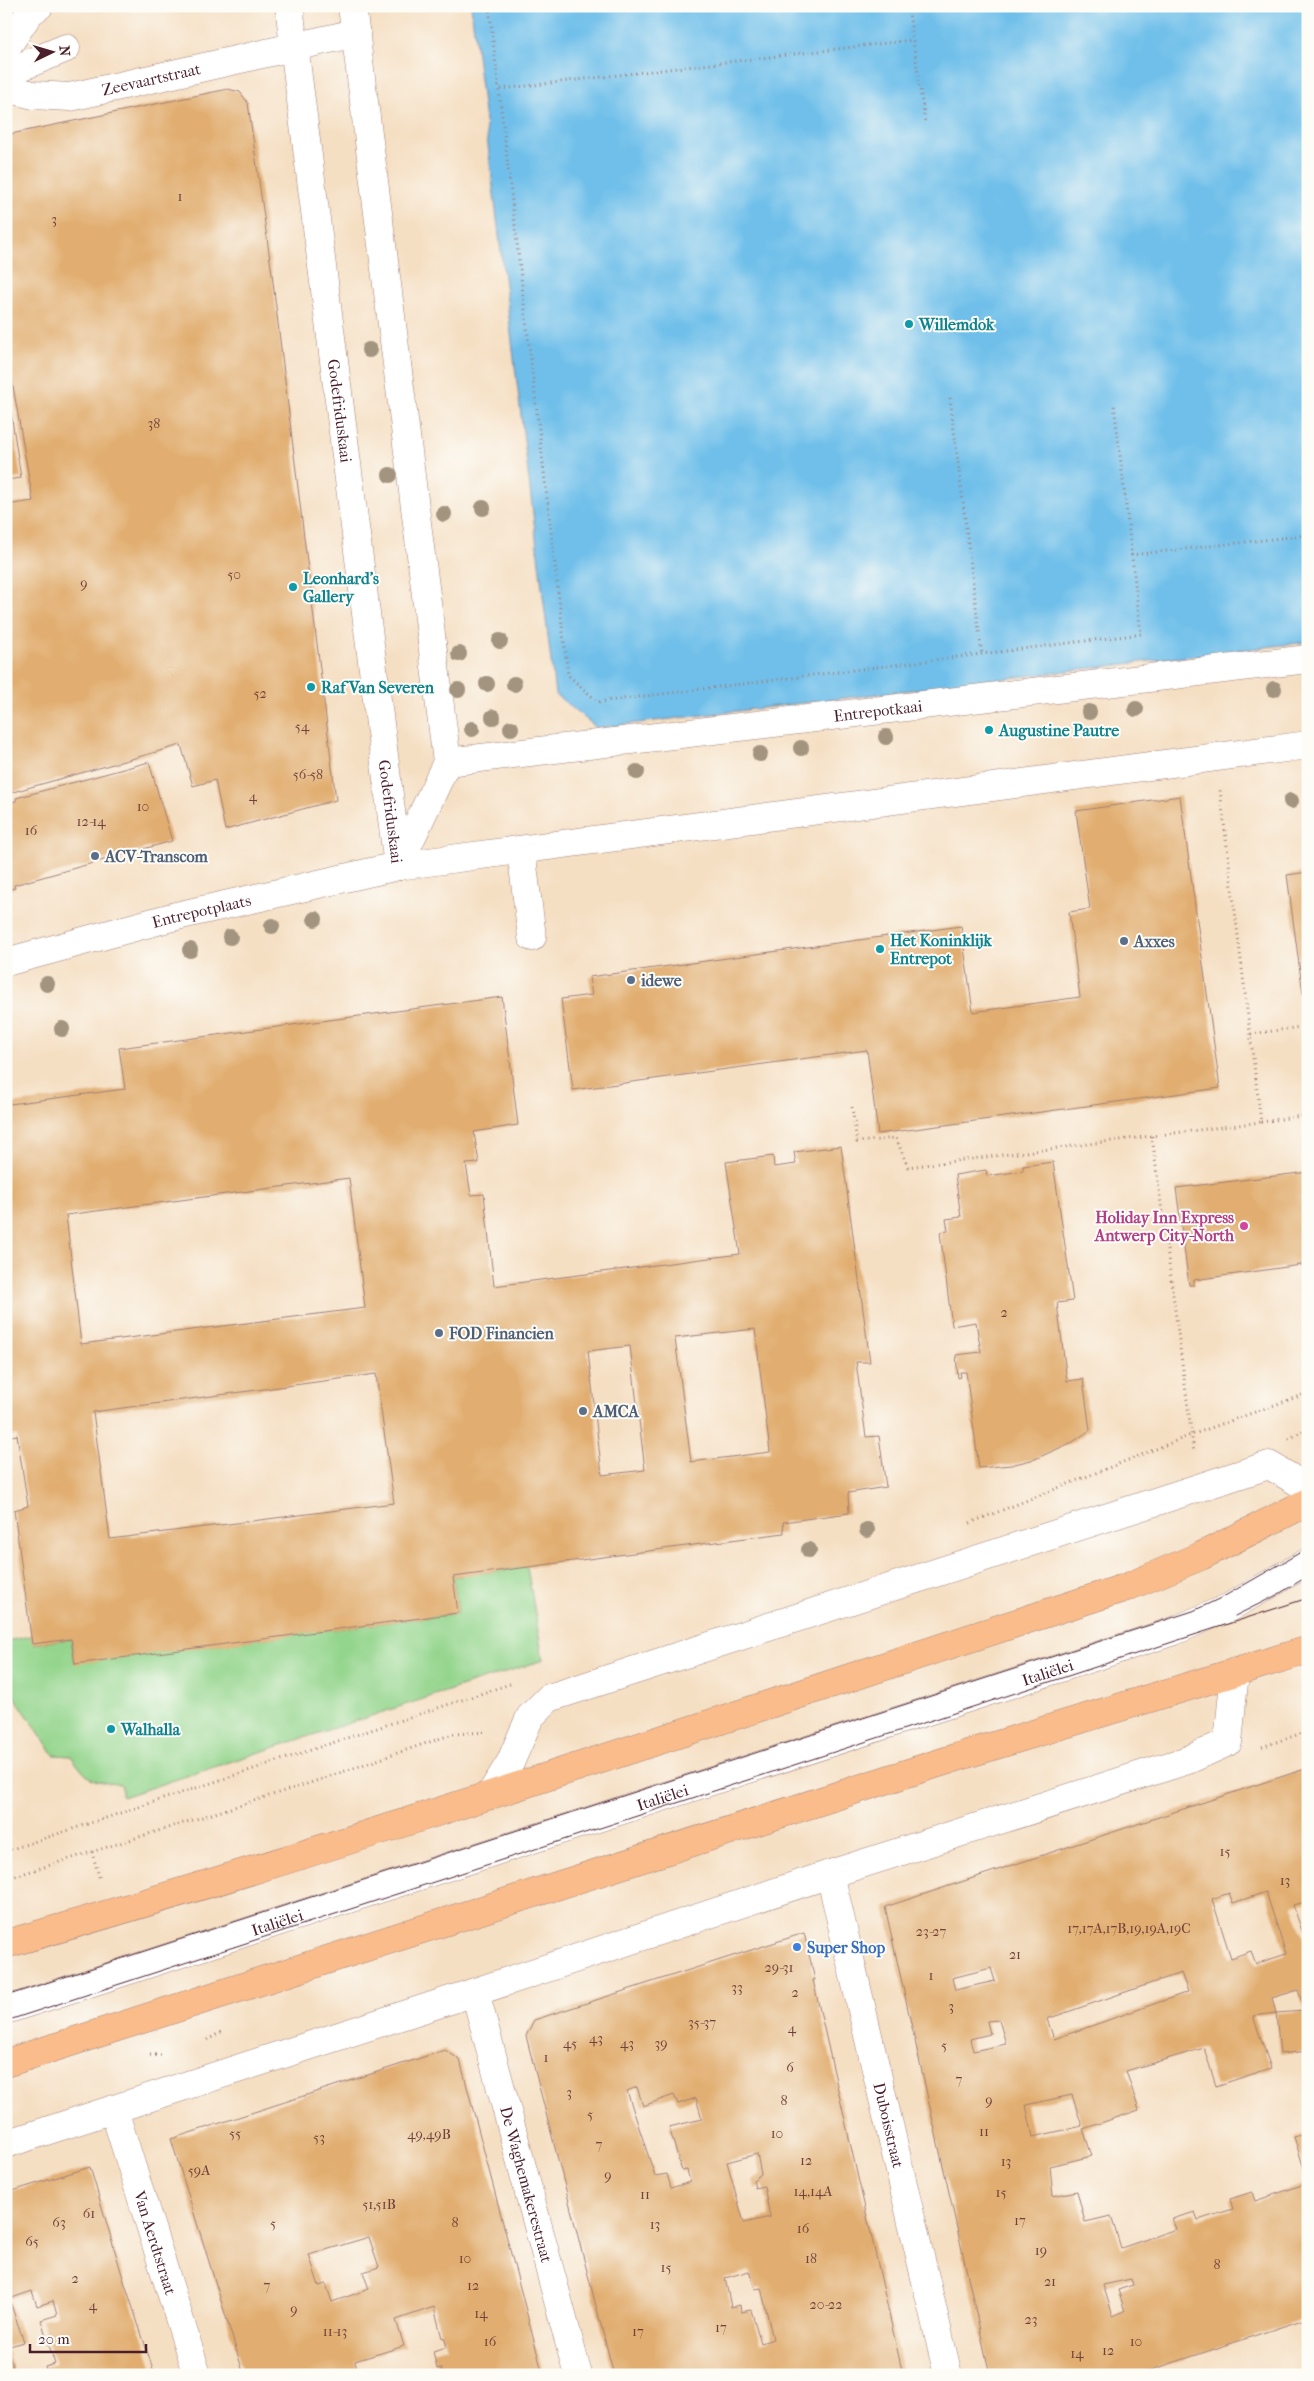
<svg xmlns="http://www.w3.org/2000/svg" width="1314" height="2381" viewBox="0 0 1314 2381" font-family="'IM FELL French Canon',serif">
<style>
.green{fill:#94d58d;stroke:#6f7a5c}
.water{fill:#6fbfea;stroke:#5c6f8a}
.building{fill:#e1ad6f;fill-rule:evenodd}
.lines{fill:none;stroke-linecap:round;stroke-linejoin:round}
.minor-casing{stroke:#a07f77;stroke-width:29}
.major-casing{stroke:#a07f77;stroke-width:29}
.path{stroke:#a07f77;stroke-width:3;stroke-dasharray:1 4;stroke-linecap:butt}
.minor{stroke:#fff;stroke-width:28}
.major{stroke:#fabc8b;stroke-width:28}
.tram{stroke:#4a1f2b;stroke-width:1}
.tree{fill:#a3947f}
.culture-dot{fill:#0f9aa8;stroke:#fdfcf7;stroke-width:2}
.service-dot{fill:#5c6f8a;stroke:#fdfcf7;stroke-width:2}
.hotel-dot{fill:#d1479c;stroke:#fdfcf7;stroke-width:2}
.shop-dot{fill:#3f7fe0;stroke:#fdfcf7;stroke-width:2}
.labels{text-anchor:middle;stroke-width:4;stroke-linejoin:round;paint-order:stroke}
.number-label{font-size:14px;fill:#70423c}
.street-label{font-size:16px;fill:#4a1f2b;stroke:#fdfcf7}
.culture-label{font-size:16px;font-weight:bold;fill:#0d838f;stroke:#fdfcf7;text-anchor:start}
.service-label{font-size:16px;font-weight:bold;fill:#4e5e75;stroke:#fdfcf7;text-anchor:start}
.hotel-label{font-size:16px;font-weight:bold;fill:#b23c85;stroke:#fdfcf7;text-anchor:end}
.shop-label{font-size:16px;font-weight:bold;fill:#366cbe;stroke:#fdfcf7;text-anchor:start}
</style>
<rect width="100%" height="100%" fill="#fdfcf7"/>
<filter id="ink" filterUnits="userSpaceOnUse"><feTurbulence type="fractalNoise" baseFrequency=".02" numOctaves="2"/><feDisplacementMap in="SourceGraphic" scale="10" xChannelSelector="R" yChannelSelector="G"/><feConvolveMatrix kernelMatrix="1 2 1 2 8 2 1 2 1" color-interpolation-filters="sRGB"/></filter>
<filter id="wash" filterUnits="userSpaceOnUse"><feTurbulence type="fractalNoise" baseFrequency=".0096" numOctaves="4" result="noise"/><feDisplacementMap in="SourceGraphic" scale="20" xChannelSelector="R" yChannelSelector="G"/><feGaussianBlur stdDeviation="1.12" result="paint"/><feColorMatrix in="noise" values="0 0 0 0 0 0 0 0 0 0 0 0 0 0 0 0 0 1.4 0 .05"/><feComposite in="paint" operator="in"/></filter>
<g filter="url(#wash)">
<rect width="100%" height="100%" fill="#f5dfc3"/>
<!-- green -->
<path class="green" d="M527,1567l16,93 -421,137v-12c-31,-5 -32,-2 -51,-29l-17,-1 -48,-71v-43l25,-5 2,8 38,-5 4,24 383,-50 -5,-36z"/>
<!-- water -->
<polygon class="water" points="471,6 1308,6 1308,642 597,728 555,694"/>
<g id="blocks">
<!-- building -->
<g class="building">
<polygon points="228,89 240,92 248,103 272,274 336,800 225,830 215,780 193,786 181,745 6,794 6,505 33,501 6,346 6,135"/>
<polygon points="9,400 21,478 6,480 6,401"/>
<polygon points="149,762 172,841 14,885 15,888 6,890 6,803 16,801 16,798"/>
<polygon points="1180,796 1220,1088 878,1134 867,1050 573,1090 561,999 592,995 589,977 961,926 973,1012 1080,997 1069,912 1090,909 1076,811"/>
<polygon points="1308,872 1308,993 1303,994 1287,875"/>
<path d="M502,997l16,128 -44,7 5,31 -13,1 5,31 13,-1 10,92 246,-32 -14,-92 47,-6 1,11 22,-3 -2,-12 47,-6 29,216h-14l10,75 13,-1 7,51 -38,6 1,20 -66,9 1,11 -331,44 5,36 -383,51 -4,-25 -39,5 -18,-134 14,-4 -11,-71 -11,2v-348l4,15 115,-15 -6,-41zM349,1178l16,130 -284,36 -15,-129zM755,1329l15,123 -79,10 -16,-124zM630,1346l15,124 -43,5 -14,-124zM376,1374l18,129 -284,36 -17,-127z"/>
<polygon points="1053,1162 1073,1301 1057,1303 1067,1381 1083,1379 1090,1430 1073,1442 1035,1459 1011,1465 979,1468 966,1372 960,1372 961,1377 958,1378 956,1355 981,1352 976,1322 952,1326 940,1232 948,1231 946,1219 961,1217 955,1175 986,1170 987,1176 1023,1171 1023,1166"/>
<polygon points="1308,1172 1308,1264 1194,1280 1194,1285 1189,1285 1176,1188"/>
<path d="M1308,1768v133l-15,4 15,43v103l-28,3 -4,-41 29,-2 -7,-21 -26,8 4,15 -23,3 18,52 -55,18 -12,-38 -78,23 13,39 -56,19 9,27 -42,10 3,30 24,-5 8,31 26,-6 10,32 55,-19 -4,-10 23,-7 3,8 35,-11 -3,-10 22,-7 3,9 53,-18v135l-172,57h-146l-105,-468zM1266,1892l20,62 -30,10 -5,-13 -20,7 -19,-59 17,-6 4,10zM991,1968l4,13 -40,9 -3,-12zM1181,1973l7,19 -134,47 -7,-20zM999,2020l7,24 -33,7 -3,-12 20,-5 -3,-13zM1072,2095l10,31 -49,11 -7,-32zM1131,2279l2,6 -15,5 7,21 -12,5 -10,-31z"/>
<path d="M804,1933l11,47h-2l90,395h-289l-88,-339 8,-16zM637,2087l6,19 31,-11 4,9 18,-6 6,21 -33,8 13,44 5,-1 3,12 -19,6 -4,-14 -12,2 -28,-85zM757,2154l4,20 -8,6 2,8 9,-2 6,31 -26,6 -17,-61zM749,2271l6,18 6,-1 12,51 -12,4 -10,-33 -10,2 -1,-7 -9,2 -6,-29z"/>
<path d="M445,2050l15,10 83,315h-100l-2,-7 -4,1 -4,-18 14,-4 -3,-10 -2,1 -8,-31 -38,13 8,26 -49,15 3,14h-114l-73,-236zM369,2237l10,30 -16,5 6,17 -37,13 -6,-18 -7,2 -10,-31z"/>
<polygon points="1308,2133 1308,2178 1307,2178 1294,2137"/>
<polygon points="90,2167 123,2278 155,2375 48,2375 45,2367 55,2364 41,2320 57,2315 53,2301 37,2306 32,2291 9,2299 24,2342 6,2347 6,2193"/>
<polygon points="6,2350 7,2350 15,2375 6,2375"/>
</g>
</g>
</g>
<g filter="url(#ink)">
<use href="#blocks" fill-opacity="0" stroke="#a07f77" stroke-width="1"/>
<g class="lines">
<defs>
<g id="minor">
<path id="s1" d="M289,6l109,860"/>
<polyline points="352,6 447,762 398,866"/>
<polyline points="6,48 30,12 39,6"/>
<polyline points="6,73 66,48"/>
<path id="s2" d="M6,88l27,7 37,2 286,-64"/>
<path id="s3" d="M447,762l861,-103"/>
<polyline points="521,850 532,937"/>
<path id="s4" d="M6,962l166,-45 226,-51 910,-121"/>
<polyline points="490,1795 510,1763 530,1717 549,1698 1269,1465 1308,1488"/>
<path id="s5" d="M830,1874l118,501"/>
<path id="s6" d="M475,1992l103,383"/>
<path id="s7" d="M6,2010l1168,-379 54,-23 80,-46"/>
<path id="s8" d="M114,2110l83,265"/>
<polyline points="6,2144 475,1992 830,1874 1188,1760 1228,1742 1235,1672"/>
</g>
<g id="major">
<path d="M6,1944c377,-109 748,-236 1121,-357l74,-31 107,-54"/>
<polyline points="6,2063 967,1754 1308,1650"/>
</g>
</defs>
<!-- minor casing -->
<use href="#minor" class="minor-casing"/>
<!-- major casing -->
<use href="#major" class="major-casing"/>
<!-- path -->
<g class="path">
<polyline points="489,6 568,675 598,702 1141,634 1114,404"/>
<polyline points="908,6 925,122"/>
<polyline points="501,89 912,40"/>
<polyline points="950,398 982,655"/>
<polyline points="1131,555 1308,535"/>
<polyline points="1251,1034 1308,1026"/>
<polyline points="852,1107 857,1142 896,1138 908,1167 1261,1122 1220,790"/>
<polyline points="1261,1122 1308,1115"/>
<polyline points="1152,1136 1194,1453"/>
<polyline points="1289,1439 1308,1428"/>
<polyline points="970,1523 1191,1435 1308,1393"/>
<polyline points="1262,1747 1308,1731"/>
<polyline points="6,1851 513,1683"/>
<polyline points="92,1852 100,1880"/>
<polyline points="6,1879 310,1783 453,1734 487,1732"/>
<polyline points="207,2040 223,2031"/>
<polyline points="150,2055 163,2055"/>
</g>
<!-- minor -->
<use href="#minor" class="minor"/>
<!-- major -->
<use href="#major" class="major"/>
<!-- tram -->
<g class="tram">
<polyline points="1235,1616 1277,1595 1308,1576"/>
<polyline points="6,1996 1193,1611 1223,1597 1308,1548"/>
<polyline points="6,2021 1308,1598"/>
</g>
</g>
<!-- trees -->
<g class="tree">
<circle cx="369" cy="350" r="8"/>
<circle cx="390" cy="475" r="8"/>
<circle cx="483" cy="508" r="8"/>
<circle cx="444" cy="514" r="8"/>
<circle cx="500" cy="641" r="8"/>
<circle cx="459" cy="654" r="8"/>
<circle cx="487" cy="684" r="8"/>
<circle cx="514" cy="684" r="8"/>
<circle cx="1274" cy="689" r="8"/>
<circle cx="458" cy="690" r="8"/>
<circle cx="1136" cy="709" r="8"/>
<circle cx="1089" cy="712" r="8"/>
<circle cx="493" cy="717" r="8"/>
<circle cx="511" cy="728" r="8"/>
<circle cx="472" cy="729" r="8"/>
<circle cx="886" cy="737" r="8"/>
<circle cx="801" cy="748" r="8"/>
<circle cx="760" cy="754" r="8"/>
<circle cx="637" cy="772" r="8"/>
<circle cx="1291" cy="801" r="8"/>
<circle cx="315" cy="919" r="8"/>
<circle cx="272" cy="926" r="8"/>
<circle cx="230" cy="937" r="8"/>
<circle cx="190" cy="950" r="8"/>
<circle cx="47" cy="984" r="8"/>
<circle cx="62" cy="1029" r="8"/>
<circle cx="867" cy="1530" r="8"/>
<circle cx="809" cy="1550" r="8"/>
</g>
</g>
<!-- markers -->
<g class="culture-dot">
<circle cx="909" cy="324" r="5"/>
<circle cx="293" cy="587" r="5"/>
<circle cx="311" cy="687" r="5"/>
<circle cx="989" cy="730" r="5"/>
<circle cx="880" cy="949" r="5"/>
<circle cx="111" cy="1729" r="5"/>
</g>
<g class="service-dot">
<circle cx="95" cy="856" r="5"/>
<circle cx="1124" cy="941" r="5"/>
<circle cx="631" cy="980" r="5"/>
<circle cx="439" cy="1333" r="5"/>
<circle cx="583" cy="1411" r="5"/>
</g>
<circle class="hotel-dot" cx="1244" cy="1226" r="5"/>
<circle class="shop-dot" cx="797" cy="1947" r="5"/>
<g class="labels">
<!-- number labels -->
<g class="number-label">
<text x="180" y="201">1</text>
<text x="54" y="224">3</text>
<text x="154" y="428">38</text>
<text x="234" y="579">50</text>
<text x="84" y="588">9</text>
<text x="260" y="698">52</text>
<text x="302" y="731">54</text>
<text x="308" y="779">56-58</text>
<text x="253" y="801">4</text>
<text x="143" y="811">10</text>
<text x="91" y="826">12-14</text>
<text x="31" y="835">16</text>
<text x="1004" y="1317">2</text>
<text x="1225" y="1856">15</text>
<text x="1285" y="1885">13</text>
<text x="1129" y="1933">17,17A,17B,19,19A,19C</text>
<text x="931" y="1936">23-27</text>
<text x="1015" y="1959">21</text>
<text x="779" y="1972">29-31</text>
<text x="931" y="1980">1</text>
<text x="737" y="1992">33</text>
<text x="795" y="1997">2</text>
<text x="951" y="2011">3</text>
<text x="702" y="2027">35-37</text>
<text x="792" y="2033">4</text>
<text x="596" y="2043">43</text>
<text x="570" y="2048">45</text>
<text x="627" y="2048">43</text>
<text x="661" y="2048">39</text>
<text x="944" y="2050">5</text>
<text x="546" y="2062">1</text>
<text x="790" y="2072">6</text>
<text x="959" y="2084">7</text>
<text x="569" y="2097">3</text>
<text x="784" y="2105">8</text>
<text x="989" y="2105">9</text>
<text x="590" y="2119">5</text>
<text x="984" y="2136">11</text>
<text x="235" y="2138">55</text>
<text x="777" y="2138">10</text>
<text x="429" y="2139">49,49B</text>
<text x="319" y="2142">53</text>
<text x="599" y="2149">7</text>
<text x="806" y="2165">12</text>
<text x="1006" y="2166">13</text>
<text x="199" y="2175">59A</text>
<text x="608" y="2180">9</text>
<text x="813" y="2196">14,14A</text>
<text x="1001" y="2197">15</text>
<text x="645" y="2199">11</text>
<text x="379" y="2209">51,51B</text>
<text x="89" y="2218">61</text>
<text x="1020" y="2225">17</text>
<text x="59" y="2227">63</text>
<text x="455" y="2227">8</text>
<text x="273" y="2228">5</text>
<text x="655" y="2229">13</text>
<text x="803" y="2233">16</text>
<text x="32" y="2246">65</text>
<text x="1041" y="2255">19</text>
<text x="465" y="2263">10</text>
<text x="811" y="2263">18</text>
<text x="1217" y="2269">8</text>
<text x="666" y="2272">15</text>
<text x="75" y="2283">2</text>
<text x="1050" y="2286">21</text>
<text x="267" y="2290">7</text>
<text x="473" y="2290">12</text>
<text x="826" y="2309">20-22</text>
<text x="93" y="2310">4</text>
<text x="294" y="2314">9</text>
<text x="481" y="2318">14</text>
<text x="1031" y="2324">23</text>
<text x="721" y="2332">17</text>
<text x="335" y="2336">11-13</text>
<text x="638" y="2336">17</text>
<text x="490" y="2346">16</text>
<text x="1136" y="2346">10</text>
<text x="1108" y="2355">12</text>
<text x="1077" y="2358">14</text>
</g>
<!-- street labels -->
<g class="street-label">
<text dy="6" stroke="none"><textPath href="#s2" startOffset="148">Zeevaartstraat</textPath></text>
<text dy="6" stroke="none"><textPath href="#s1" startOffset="408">Godefriduskaai</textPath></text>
<text dy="6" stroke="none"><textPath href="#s3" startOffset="434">Entrepotkaai</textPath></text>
<text dy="6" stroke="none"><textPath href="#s1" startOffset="812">Godefriduskaai</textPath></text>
<text dy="6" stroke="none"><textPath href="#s4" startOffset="202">Entrepotplaats</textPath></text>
<text dy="6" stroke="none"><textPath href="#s7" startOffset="1095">Italiëlei</textPath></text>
<text dy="6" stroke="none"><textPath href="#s7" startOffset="690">Italiëlei</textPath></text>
<text dy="6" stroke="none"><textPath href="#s7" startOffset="285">Italiëlei</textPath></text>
<text dy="6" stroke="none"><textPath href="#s5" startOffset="258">Duboisstraat</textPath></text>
<text dy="6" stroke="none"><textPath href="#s6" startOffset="199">De Waghemakerestraat</textPath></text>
<text dy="6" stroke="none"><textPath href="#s8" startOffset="139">Van Aerdtstraat</textPath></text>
</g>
<!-- culture labels -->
<g class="culture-label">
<text x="919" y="330">Willemdok</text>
<text x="303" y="584">Leonhard's<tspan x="303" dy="18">Gallery</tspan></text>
<text x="321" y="693">Raf Van Severen</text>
<text x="999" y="736">Augustine Pautre</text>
<text x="890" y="946">Het Koninklijk<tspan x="890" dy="18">Entrepot</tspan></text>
<text x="121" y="1735">Walhalla</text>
</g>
<!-- service labels -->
<g class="service-label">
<text x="105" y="862">ACV-Transcom</text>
<text x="1134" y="947">Axxes</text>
<text x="641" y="986">idewe</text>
<text x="449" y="1339">FOD Financien</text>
<text x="593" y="1417">AMCA</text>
</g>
<!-- hotel labels -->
<g class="hotel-label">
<text x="1234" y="1223">Holiday Inn Express<tspan x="1234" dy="18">Antwerp City-North</tspan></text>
</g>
<!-- shop labels -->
<g class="shop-label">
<text x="807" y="1953">Super Shop</text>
</g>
</g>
<!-- margin -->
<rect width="1314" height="2381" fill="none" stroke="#fdfcf7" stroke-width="25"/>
<!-- north arrow -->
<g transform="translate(52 52) rotate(85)" stroke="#fdfcf7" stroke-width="4" paint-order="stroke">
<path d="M0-4L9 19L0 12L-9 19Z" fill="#4a1f2b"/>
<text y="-8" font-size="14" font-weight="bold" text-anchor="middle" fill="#4a1f2b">N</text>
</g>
<!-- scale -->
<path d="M30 2344v8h116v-8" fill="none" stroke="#4a1f2b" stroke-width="2.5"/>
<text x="38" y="2344" font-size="15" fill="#4a1f2b" stroke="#fdfcf7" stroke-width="4" paint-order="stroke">20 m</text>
</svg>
